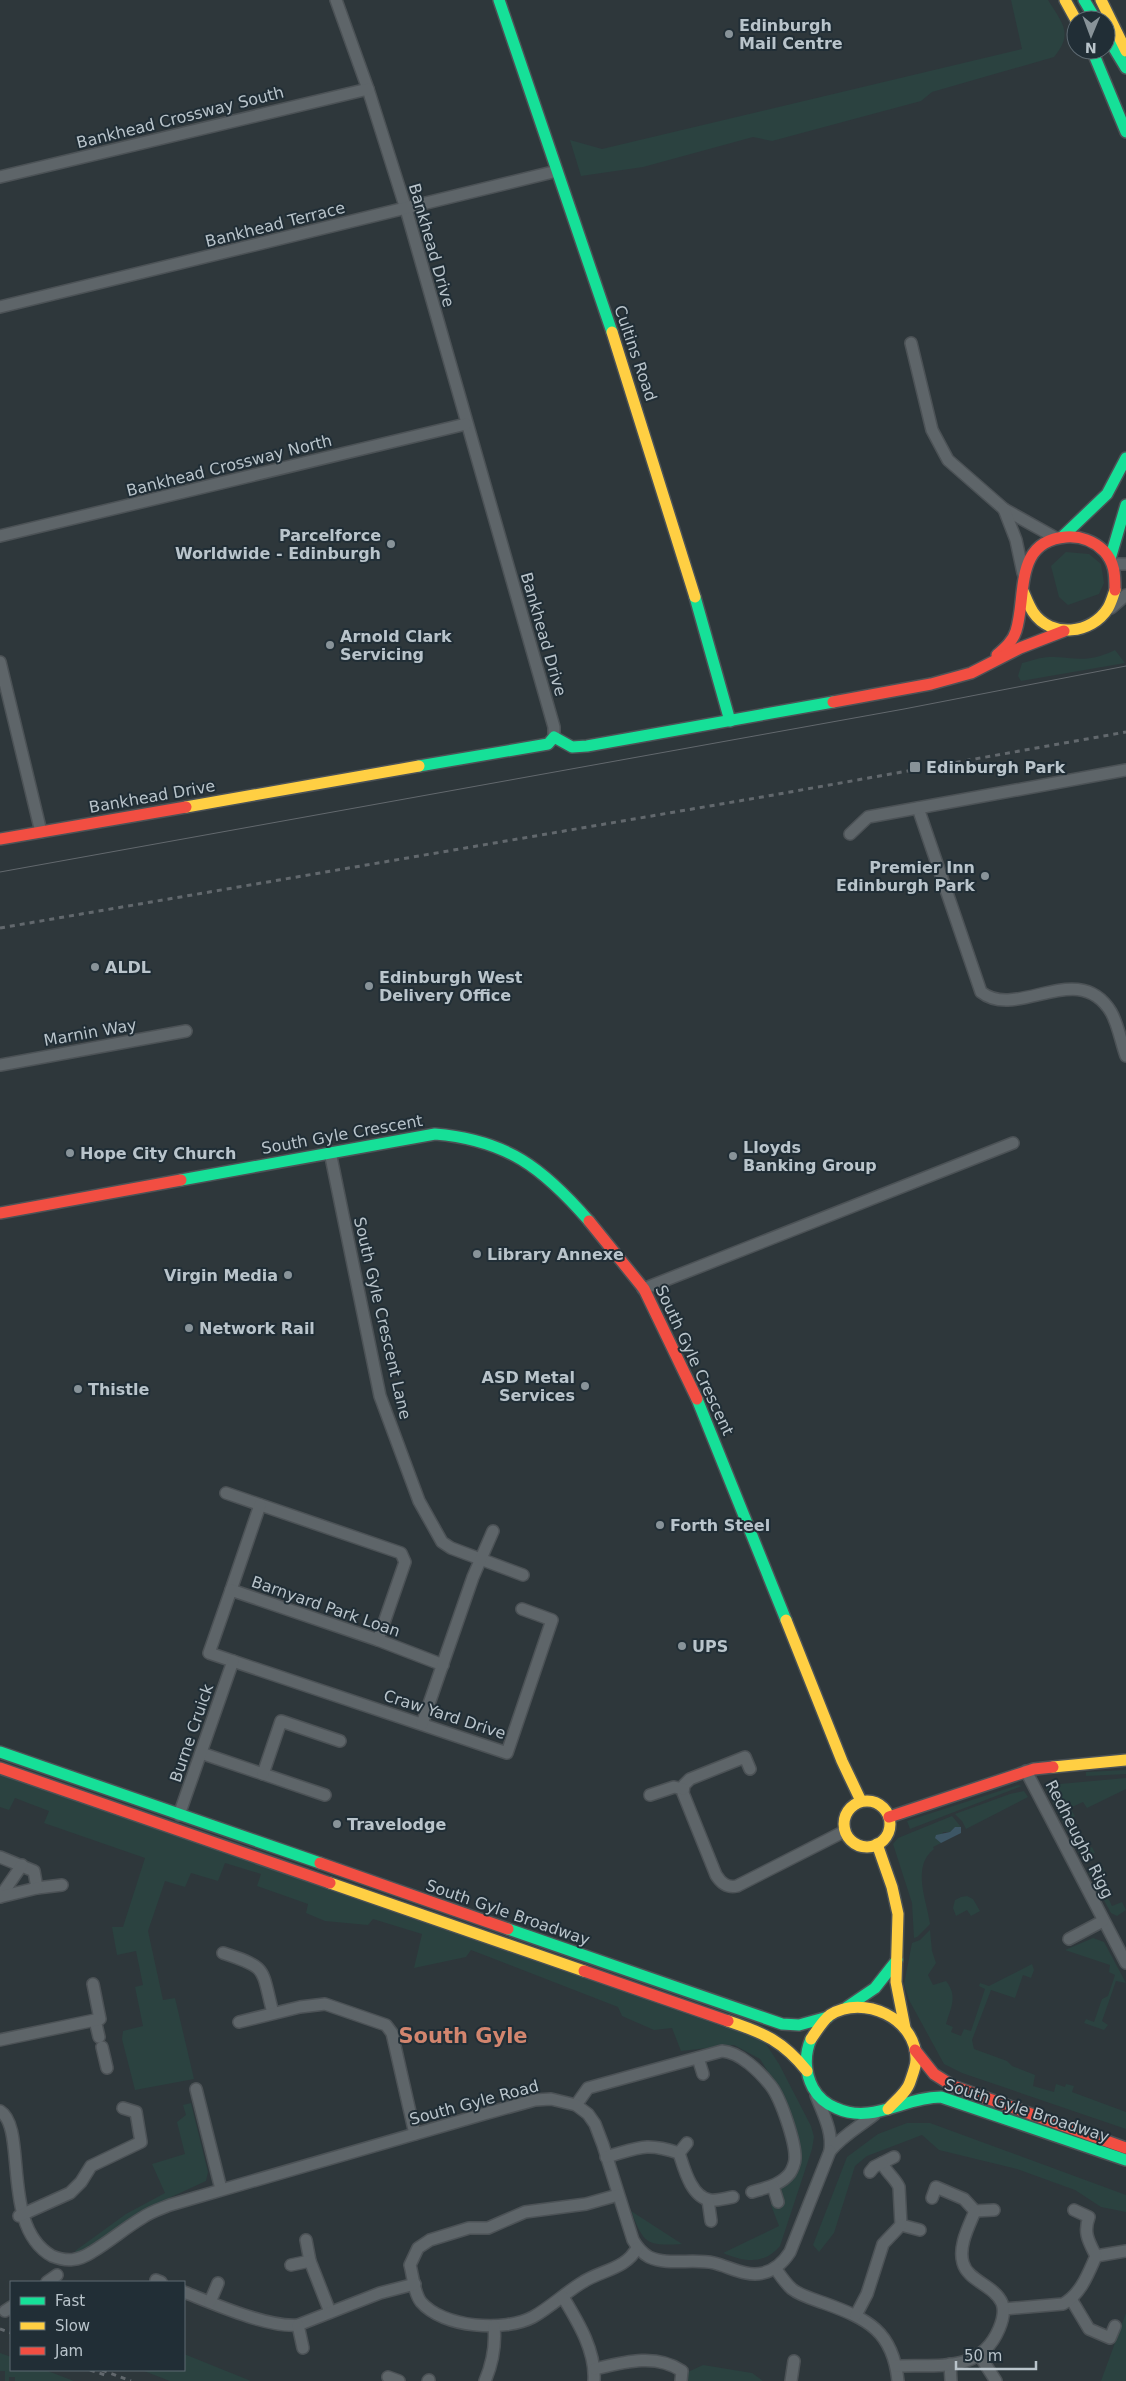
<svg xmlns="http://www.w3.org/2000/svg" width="1126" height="2381" viewBox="0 0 1126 2381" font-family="'DejaVu Sans',sans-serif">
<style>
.green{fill:#2b4240}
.water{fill:#3d5665}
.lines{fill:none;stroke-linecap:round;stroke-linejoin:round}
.street-casing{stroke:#4c5256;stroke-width:14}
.fast-casing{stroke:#4c5256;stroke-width:14}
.slow-casing{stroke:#4c5256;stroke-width:14}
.jam-casing{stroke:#4c5256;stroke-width:14}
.street{stroke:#5e6569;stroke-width:11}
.fast{stroke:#16e098;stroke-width:11}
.slow{stroke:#ffcf43;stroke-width:11}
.jam{stroke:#f24e42;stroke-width:11}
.tram{stroke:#62686d;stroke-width:1}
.rail{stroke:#62686d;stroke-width:3;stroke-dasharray:5 5;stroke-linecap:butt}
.poi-dot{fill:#889399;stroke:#212e36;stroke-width:2}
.labels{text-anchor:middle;stroke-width:4;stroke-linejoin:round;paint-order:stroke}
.poi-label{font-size:16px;font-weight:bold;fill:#b9c4cb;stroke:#212e36;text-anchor:start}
.street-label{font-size:16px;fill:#b9c4cb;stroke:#212e36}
.district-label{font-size:21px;font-weight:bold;fill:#d2856e;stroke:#212e36}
</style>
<rect width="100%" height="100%" fill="#2e373b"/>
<!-- green -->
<g class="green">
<path d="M1011,0h37c14,23 26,33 6,57l-122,35 -11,9 -149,40 -19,-4 -110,30 -62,9 -11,-36 32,9 420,-100z"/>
<polygon points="1066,552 1089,554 1101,564 1104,583 1099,594 1068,605 1059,597 1051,566"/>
<path d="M1115,650l10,13 -104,18 -3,-5 4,-13c9,-2 19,-6 27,-6 29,0 37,7 66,-7z"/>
<polygon points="1126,1770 1126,1774 1086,1776 1086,1772"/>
<path d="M0,1775l764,266 15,23 32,62 3,11 -2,12 -32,97c-16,19 -36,16 -57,7l56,-27 -8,-21 7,-17 16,-12 7,-27 -22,-60 -19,-30 -26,-14 -53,6 -9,-23 -18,2 -32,-14 -4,-9 -147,-57 -5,7 -52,11 8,-34 -49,-15 -5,6 -43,-4 -19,-8 2,-9 -51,-18 4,-12 -36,-11 -7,18 -27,-8 -6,14 -20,-6 -17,50 15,69 12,-2 19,81 -59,11 -13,-51 1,-8 20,-5 -8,-39 8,-2 -7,-34 -19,4 -5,-28h11l22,-69 -101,-35 5,-12 -34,-13 -6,12 -9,-3z"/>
<polygon points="1126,1778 1126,1789 1087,1808 1083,1802 1070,1808 1075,1816 1068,1820 1085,1850 1092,1847 1095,1853 1081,1857 1049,1795 1047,1789 1049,1785"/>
<polygon points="1018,1785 1022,1786 910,1829 907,1821"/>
<polygon points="1024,1791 1028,1797 966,1829 962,1821 955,1814 1010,1794"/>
<path d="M952,1816l9,11h-6l-5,5h-7l-4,9 2,2 -8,4 1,2c-23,17 -7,52 -4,75l-13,13 -3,1 -2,-35 -19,-59 5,-6z"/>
<polygon points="1100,1862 1105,1871 1097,1875 1112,1906 1122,1902 1126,1910 1117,1916 1111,1913 1088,1871 1090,1867"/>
<polygon points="967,1896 973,1899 980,1911 971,1916 967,1910 956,1916 953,1908 955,1900 961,1897"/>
<path d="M930,1930l2,21 4,12 -8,12 5,10 13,-4c12,15 5,26 0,43l7,3 -2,5 10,4 3,-7 7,2 14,-42 -6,-3 1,-3 9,3 43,-22 2,6 -3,8 -8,-3 -8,23 -24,-8 -19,50 2,9 33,12 5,5 23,9 -2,11 21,6 2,-8 9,3 1,-3 8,2 -2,6 54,20v17l-164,-56 -18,-9 -35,-64 -5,-16 8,-41 8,-3z"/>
<polygon points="1093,1938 1104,1942 1126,1983 1116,1981 1102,2021 1108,2025 1104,2030 1084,2023 1086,2019 1094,2022 1102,1999 1108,1996 1115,1975 1109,1972 1110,1965 1065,1950"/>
<polygon points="191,2103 208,2172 206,2181 141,2211 88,2248 77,2254 75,2251 126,2214 165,2193 152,2164 185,2154 177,2122 186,2115 183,2105"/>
<polygon points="907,2123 930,2123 1126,2195 1126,2212 1101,2207 1075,2190 1017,2169 939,2150 922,2135 867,2156 855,2166 834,2233 819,2252 813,2245 847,2157 878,2134"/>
<path d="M631,2211l51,33c-36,2 -38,0 -51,-33z"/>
<polygon points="1126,2313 1126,2381 1101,2381"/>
<polygon points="0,2353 11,2357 11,2370 45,2370 74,2381 15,2381 15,2377 9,2377 9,2381 5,2381 5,2371 0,2371"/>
<polygon points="184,2354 251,2381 170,2381 144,2371 184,2370"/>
<polygon points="703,2365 752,2373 763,2381 686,2381 688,2372"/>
</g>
<!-- water -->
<polygon class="water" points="955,1827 961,1827 961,1833 941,1843 935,1838 936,1835 950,1832"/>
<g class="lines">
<defs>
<g id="street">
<polyline points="336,0 368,89 406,209 554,727 554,737"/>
<polyline points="0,177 368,89"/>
<polyline points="0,307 557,171"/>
<polyline points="911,343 932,430 948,460 1004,509 1056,538"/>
<polyline points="1004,509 1016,540 1023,573"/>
<polyline points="0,536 466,424"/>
<polyline points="1113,564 1126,564"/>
<polyline points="1111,608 1126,595"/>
<polyline points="0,662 41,832"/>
<path d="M918,808l63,184c36,29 97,-34 130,20 7,12 10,30 15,44"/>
<polyline points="850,834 868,817 1126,770"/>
<polyline points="0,1065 186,1031"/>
<polyline points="330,1152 380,1396 419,1501 442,1542 451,1548 523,1575"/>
<polyline points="643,1289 1013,1143"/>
<polyline points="226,1493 401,1553 405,1562 378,1640"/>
<polyline points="231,1590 260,1505"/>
<polyline points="443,1665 378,1640 231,1590 209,1653 507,1753 552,1620 522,1609"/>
<polyline points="422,1724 473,1577 493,1531"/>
<polyline points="201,1753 325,1795"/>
<path d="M750,1769l-5,-12 -55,22 -6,6 -1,8 33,82c5,8 11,13 21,11l108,-55"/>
<polyline points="1026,1771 1126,1963"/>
<polyline points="263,1774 281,1721 340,1741"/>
<polyline points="650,1795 674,1787 683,1789"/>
<polyline points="179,1815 233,1661"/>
<polyline points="0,1857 34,1871 37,1888 62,1885"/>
<polyline points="0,1897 22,1865"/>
<polyline points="0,1897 37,1888"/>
<polyline points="1069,1939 1103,1921"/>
<path d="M223,1953c46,15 38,15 50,60"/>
<polyline points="95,2020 99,2037"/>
<polyline points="239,2022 300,2007 325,2004 386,2025 392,2033 415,2134"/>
<polyline points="0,2040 100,2019 93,1984"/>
<polyline points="102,2047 107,2068"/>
<polyline points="698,2058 703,2074"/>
<polyline points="196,2089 221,2189"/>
<path d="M816,2095c7,19 17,36 14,56 13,-16 29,-24 45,-37"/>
<path d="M576,2105l12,-17 134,-37c18,1 38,21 49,35 10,13 25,57 24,73 0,4 -3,11 -5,14 -9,12 -25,15 -38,19"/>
<path d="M0,2111c28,17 0,116 52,145 15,6 26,5 40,-4 17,-10 33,-24 50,-34 8,-6 18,-9 28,-13l314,-91 51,-14 16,-1 25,6 12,9 7,10 8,21 30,95c4,7 9,13 16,17 19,9 44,1 65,6 16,4 32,14 49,10 12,-3 20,-10 27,-21l40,-101"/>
<polyline points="679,2153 687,2143"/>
<path d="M606,2157c33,-9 39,-15 73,-4 5,15 12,44 31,47 7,1 16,-2 23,-3"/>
<path d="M894,2157l-12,6c4,9 13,15 17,24l2,38 19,5"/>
<polyline points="870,2172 874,2167 882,2163"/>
<polyline points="773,2186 778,2202"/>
<path d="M618,2195l-32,9 -61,8 -37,16h-19l-39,12 -12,8 -8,17c3,11 4,28 11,37 22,26 84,30 112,15 18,-10 33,-25 50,-35 19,-12 43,-13 54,-34"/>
<polyline points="932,2198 936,2187 964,2199 975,2211 994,2210"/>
<polyline points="708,2200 711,2221"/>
<polyline points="19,2216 70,2193 81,2182 91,2166 141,2142 136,2112 123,2108"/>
<polyline points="306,2240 310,2261 330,2312"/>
<polyline points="1096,2256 1126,2251"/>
<polyline points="291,2265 310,2261"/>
<path d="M775,2268c5,7 11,16 17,21 9,7 21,10 32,14 44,16 69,28 74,78"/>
<polyline points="156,2280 161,2282"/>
<polyline points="47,2282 57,2275"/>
<path d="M184,2292c28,11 84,36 114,33l82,-32 35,-9"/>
<path d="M563,2297c15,25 33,54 31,84"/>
<polyline points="1071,2299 1089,2329 1110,2338 1115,2326"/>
<polyline points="210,2302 218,2283"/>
<path d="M1004,2309l59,-5c18,-10 25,-30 33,-48 -7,-14 -13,-23 -7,-39l-15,-7"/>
<polyline points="5,2311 11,2307"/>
<polyline points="856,2315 867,2294 883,2244 901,2225"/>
<polyline points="298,2325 303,2348"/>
<polyline points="980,2356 996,2381"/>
<polyline points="950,2364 951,2381"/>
<path d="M896,2366c41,-2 84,8 103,-37 3,-7 6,-18 3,-26 -8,-18 -34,-22 -39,-40 -5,-17 6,-37 12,-52"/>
<path d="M595,2369c29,-7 61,-16 87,2l-1,10"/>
<polyline points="388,2377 399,2381"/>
<polyline points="428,2381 429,2380"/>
<path d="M485,2381c8,-19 11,-35 9,-55"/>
<polyline points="791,2381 794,2361"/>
</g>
<g id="fast">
<polyline points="499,0 612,332"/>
<polyline points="1084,0 1096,20"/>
<polyline points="1106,35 1126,68"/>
<polyline points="1092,50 1126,132"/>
<polyline points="1062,537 1107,494 1126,458"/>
<polyline points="1110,559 1126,505"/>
<polyline points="695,597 730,721"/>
<polyline points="419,766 548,744 554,737 572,747 587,746 833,702"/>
<path d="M181,1180l254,-46c72,6 108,34 154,87"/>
<polyline points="697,1399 786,1620"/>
<polyline points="0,1752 320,1863"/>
<polyline points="508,1929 782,2024 799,2025 828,2017"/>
<polyline points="847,2007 875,1988 897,1960"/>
<path d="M811,2039c-7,16 -6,34 2,49 5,9 13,16 23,20 36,17 68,-11 105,-11l185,63"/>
</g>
<g id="slow">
<polyline points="1065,0 1076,20"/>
<polyline points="1101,0 1126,51"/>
<polyline points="612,332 695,597"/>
<path d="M1023,591c3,7 6,15 10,21 18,27 59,22 75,-4 3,-5 5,-12 7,-18"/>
<polyline points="186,807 419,766"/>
<polyline points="786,1620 842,1761 861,1801"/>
<polyline points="1053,1767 1126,1760"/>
<circle cx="867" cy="1824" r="23"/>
<polyline points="877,1844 892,1887 898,1914 896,1982 905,2028"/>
<polyline points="330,1883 584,1971"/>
<path d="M728,2021c36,12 55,20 79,50"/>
<path d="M811,2039c5,-7 12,-19 19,-24 33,-21 87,3 86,45 0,6 -4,16 -6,22 -3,10 -15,19 -22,27"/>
</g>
<g id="jam">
<path d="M997,655c8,-7 16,-14 19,-24 11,-34 -3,-90 50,-94 14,-1 28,4 38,14 11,12 11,24 11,39"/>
<polyline points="833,702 931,684 971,673 1020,648 1064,631"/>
<polyline points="0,839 186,807"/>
<polyline points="0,1213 181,1180"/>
<polyline points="589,1221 644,1289 697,1399"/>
<polyline points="0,1768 330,1883"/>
<polyline points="889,1817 1034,1769 1053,1767"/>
<polyline points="320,1863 508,1929"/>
<polyline points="584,1971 728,2021"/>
<polyline points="915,2050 934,2074 953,2086 1126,2148"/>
</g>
</defs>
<!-- street casing -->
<use href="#street" class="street-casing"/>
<!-- fast casing -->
<use href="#fast" class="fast-casing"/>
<!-- slow casing -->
<use href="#slow" class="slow-casing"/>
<!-- jam casing -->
<use href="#jam" class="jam-casing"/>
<!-- street -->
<use href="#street" class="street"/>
<!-- fast -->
<use href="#fast" class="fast"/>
<!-- slow -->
<use href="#slow" class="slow"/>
<!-- jam -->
<use href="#jam" class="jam"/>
<!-- tram -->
<polyline class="tram" points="0,872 904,709 1126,666"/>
<!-- rail -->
<g class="rail">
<polyline points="0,928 762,797 1126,732"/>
<polyline points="0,2329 11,2333"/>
<polyline points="90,2370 108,2376"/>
<polyline points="102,2370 131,2381"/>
</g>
</g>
<!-- markers -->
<g class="poi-dot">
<circle cx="729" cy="34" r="5"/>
<circle cx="391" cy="544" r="5"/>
<circle cx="330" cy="645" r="5"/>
<rect x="909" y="761" width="12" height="12" rx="2.5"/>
<circle cx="985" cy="876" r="5"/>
<circle cx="95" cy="967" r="5"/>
<circle cx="369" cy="986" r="5"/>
<circle cx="70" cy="1153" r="5"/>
<circle cx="733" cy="1156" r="5"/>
<circle cx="477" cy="1254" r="5"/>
<circle cx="288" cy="1275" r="5"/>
<circle cx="189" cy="1328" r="5"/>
<circle cx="585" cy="1386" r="5"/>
<circle cx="78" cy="1389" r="5"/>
<circle cx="660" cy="1525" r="5"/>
<circle cx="682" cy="1646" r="5"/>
<circle cx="337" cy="1824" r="5"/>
</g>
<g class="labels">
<!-- poi labels -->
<g class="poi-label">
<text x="739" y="31">Edinburgh<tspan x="739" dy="18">Mail Centre</tspan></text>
<text x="381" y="541" text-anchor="end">Parcelforce<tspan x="381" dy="18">Worldwide - Edinburgh</tspan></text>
<text x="340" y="642">Arnold Clark<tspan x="340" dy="18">Servicing</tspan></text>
<text x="926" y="773">Edinburgh Park</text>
<text x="975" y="873" text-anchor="end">Premier Inn<tspan x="975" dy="18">Edinburgh Park</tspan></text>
<text x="105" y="973">ALDL</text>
<text x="379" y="983">Edinburgh West<tspan x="379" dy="18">Delivery Office</tspan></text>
<text x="743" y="1153">Lloyds<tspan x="743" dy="18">Banking Group</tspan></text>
<text x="80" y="1159">Hope City Church</text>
<text x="487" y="1260">Library Annexe</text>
<text x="278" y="1281" text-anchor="end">Virgin Media</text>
<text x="199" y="1334">Network Rail</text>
<text x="575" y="1383" text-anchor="end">ASD Metal<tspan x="575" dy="18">Services</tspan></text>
<text x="88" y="1395">Thistle</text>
<text x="670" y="1531">Forth Steel</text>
<text x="692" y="1652">UPS</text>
<text x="347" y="1830">Travelodge</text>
</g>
<!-- street labels -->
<g class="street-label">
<text transform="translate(180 117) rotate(-14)" y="6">Bankhead Crossway South</text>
<text transform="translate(275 224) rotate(-14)" y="6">Bankhead Terrace</text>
<text transform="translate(432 245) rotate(74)" y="6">Bankhead Drive</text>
<text transform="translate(636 353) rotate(71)" y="6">Cultins Road</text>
<text transform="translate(229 465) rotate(-14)" y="6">Bankhead Crossway North</text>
<text transform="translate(544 634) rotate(74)" y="6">Bankhead Drive</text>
<text transform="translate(152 796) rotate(-10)" y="6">Bankhead Drive</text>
<text transform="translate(90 1032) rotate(-10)" y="6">Marnin Way</text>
<text transform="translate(342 1134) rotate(-10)" y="6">South Gyle Crescent</text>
<text transform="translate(383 1318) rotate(77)" y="6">South Gyle Crescent Lane</text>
<text transform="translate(695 1360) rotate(65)" y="6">South Gyle Crescent</text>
<text transform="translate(326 1606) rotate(19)" y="6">Barnyard Park Loan</text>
<text transform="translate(445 1714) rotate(18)" y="6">Craw Yard Drive</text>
<text transform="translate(191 1733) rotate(-71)" y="6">Burne Cruick</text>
<text transform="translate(1080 1839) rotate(63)" y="6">Redheughs Rigg</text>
<text transform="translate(508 1912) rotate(19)" y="6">South Gyle Broadway</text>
<text transform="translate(474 2102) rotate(-15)" y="6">South Gyle Road</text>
<text transform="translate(1027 2110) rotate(18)" y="6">South Gyle Broadway</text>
</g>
<!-- district labels -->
<g class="district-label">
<text x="463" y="2043">South Gyle</text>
</g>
</g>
<!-- legend -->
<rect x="10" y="2281" width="175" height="90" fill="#212e36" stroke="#5e6a72"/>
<rect x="20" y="2297" width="25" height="8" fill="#16e098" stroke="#5e6a72"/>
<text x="55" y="2306" font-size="15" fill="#b9c4cb">Fast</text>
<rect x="20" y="2322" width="25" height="8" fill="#ffcf43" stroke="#5e6a72"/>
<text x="55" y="2331" font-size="15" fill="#b9c4cb">Slow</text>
<rect x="20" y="2347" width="25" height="8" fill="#f24e42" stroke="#5e6a72"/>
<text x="55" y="2356" font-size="15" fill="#b9c4cb">Jam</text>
<!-- north arrow -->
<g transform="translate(1091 35) rotate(181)"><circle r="24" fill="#212e36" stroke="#5e6a72"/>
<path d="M0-4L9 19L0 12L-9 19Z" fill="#889399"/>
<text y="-8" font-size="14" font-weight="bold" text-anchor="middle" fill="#b9c4cb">N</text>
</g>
<!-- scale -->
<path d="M956 2361v8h80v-8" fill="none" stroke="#b9c4cb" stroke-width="2.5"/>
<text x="964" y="2361" font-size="15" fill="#b9c4cb" stroke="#212e36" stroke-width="4" paint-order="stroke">50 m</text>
</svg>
